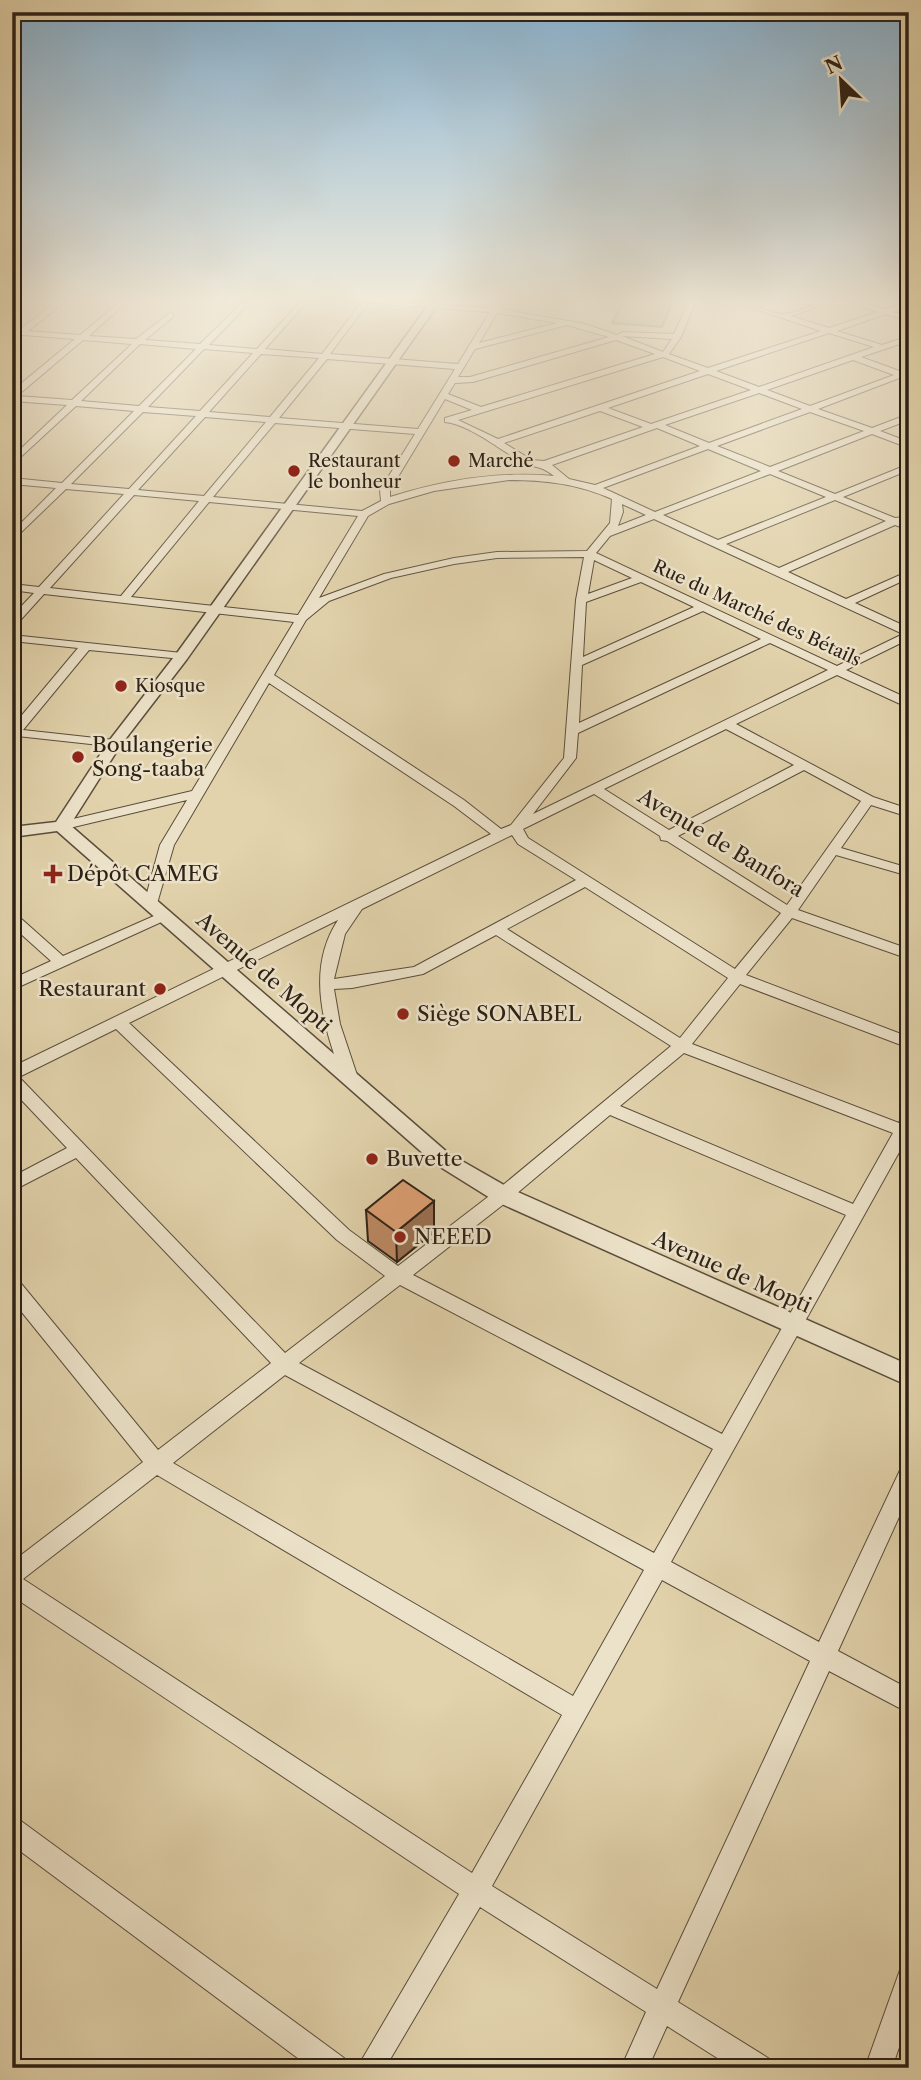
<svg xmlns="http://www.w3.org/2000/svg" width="921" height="2080" viewBox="0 0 921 2080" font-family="'Libre Caslon Text',serif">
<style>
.green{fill:#afbd8c;stroke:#6e6f51;stroke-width:2}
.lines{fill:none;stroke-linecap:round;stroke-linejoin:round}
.minor-casing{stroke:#5a4e3c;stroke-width:2}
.tertiary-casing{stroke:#5a4e3c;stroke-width:3}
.minor{fill:#ece2c9;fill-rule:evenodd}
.tertiary{fill:#ece2c9;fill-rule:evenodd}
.wall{fill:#be8a64;stroke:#2d2116;stroke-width:2}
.shaded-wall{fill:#9b7151;stroke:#2d2116;stroke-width:2}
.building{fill:#dda174;stroke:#2d2116;stroke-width:2}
.poi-dot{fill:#8f2418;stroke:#ece2c9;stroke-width:2.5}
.labels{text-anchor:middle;stroke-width:5;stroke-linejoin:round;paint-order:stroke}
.far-poi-label{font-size:18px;fill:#2d2116;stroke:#ece2c9;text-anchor:start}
.far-street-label{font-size:18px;fill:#2d2116;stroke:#ece2c9}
.poi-label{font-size:21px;fill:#2d2116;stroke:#ece2c9;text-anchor:start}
.street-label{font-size:21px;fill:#2d2116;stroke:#ece2c9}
</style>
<rect width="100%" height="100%" fill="#e2d3ac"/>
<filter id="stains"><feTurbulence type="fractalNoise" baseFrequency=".00286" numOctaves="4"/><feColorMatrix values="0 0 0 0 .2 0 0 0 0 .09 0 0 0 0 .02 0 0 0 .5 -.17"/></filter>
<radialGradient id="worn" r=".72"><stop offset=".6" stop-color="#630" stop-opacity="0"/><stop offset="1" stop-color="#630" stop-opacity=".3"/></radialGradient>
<!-- green -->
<polygon class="green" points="624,300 673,301 662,327 612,323"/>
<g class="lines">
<defs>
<g id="minor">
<path d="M59,300h8l-39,31 52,4 42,-35h7l-40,36 47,3 35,-27 3,4 -29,24 55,4 45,-44h7l-43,45 48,4 45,-49h7l-44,49 57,5 39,-51 -10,-3 142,8 5,-8h6l-4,9 85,15 32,11 6,-3 51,2 15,-34h7l-15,37 -12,17 39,14 113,-37 -93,-31c19,0 36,13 55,14 16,0 35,-14 54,-14l-46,16 38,12 49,-16 -35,-12h9l33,9 24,-7v5l-16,5 16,4v5l-23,-7 -49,17 45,14 27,-9v5l-48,16 41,15 7,-2v8l-7,-1 -84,32 54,19 37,-14v6l-29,11 29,11v6l-37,-14 -94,37 57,23 74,-30v6l-66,27 52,21 9,-1 -1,4 6,2v7l-14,-5 -107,47 58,27 63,-28v7l-54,25 54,25v11l-63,31 63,29v9l-72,-33 -101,49 137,73 36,12v8l-38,-12 -30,43 68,20v8l-73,-21 -38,55 111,39v10l-117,-41 -46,57 163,62v11l-169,-64 -48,60 207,79 4,-8 6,-2v26l-2,-1 -236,424 148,80 83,-176 7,-3v32l-71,156 71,38v24l-80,-42 -151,331 90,56 3,10h-38l-66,-42 -19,42h-27l25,-56 -166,-105 -95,161h-28l102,-174 -447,-298v-34l131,-100 -131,-162v-21l7,2 139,169 113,-87 -195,-205 -64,33v-14l55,-29 -55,-58v-23l479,-233 -37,-28 -185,-123 -95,162 -18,62h-10l-2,-3 16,-59 27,-45 -126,30 -5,-1v-6l136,-32 102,-169 -250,-28 -28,31 -4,1v-10l22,-23 -22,-3v-6l27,3 85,-93 -58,-5 -54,52v-9l44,-44 -44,-4v-6l50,5 72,-72 -58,-5 -64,59v-8l55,-52 -55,-4v-10l63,-52 -52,-4 -5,2 -6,-3v-4h7zM368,303l122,9 -32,52 -128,-10zM497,313l60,10 -78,20zM567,325l42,12 -139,40h-12l17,-28zM829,333l45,14 -115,40 -43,-16zM622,336h1l49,3 -9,13zM83,340l49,4 -60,56 -55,-4zM616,340l39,14 -174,53 -33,-13 7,-11 18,-1zM140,344l56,5 -57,57 -58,-5zM204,349l49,4 -53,58 -52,-4zM261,354l58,4 -49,59 -61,-5zM663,357l37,14 -202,68 -40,-19zM327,359l128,10 -37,60 -139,-11zM853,360l41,15 -84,31 -43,-16zM708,374l43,16 -100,34 -43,-16zM759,393l43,16 -93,34 -44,-18zM445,399l27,11 -27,8v4c26,3 56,29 79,41 14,6 16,2 30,13 -56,-5 -110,4 -164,21v-7zM600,411l43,16 -99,34 -12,-1 -28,-17zM143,412l53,4 -67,73 -58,-5zM810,412l54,19 -94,36 -53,-21zM205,417l61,5 -62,74 -66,-6zM275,423l140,11 -35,56 1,11 -19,10 -149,-14zM657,428l43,18 -105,39 -26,-6 -17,-14zM708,449l53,22 -106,41 -52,-24zM770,474l56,23 -108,43 -55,-25zM509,480c37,0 69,4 103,19l-2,24 -23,28 -90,1 -43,6 -70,16 -65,24 49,-82 21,-12 45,-13zM134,495l65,6 -78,95 -71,-8zM835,500l51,21 -107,47 -53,-24zM209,502l149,14 -60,99 -167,-18zM622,504l24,11 -28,11 5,-14zM654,519l249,115 -66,32 -241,-113 14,-17zM584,557l-8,43 -12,158 -53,67 -10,4 -37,-29 -190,-125 32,-55 23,-19 62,-23 63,-14 43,-6zM594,560l38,18 -44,16zM641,582l53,25 -111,50 3,-55zM703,611l58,28 -182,84 3,-58zM770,643l58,27 -295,144 43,-56 2,-25zM726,729l68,36 -125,65 -65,-41zM804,770l57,31 -74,104 -109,-69zM594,794l66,42 1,4 6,1 114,72 -46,56 -207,-131 -5,-9zM512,835l6,9 58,36 -162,87 -80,12 11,-45 17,-25zM585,887l143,91 -48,60 -173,-109zM338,920c-27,41 -19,88 -5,131 3,10 6,22 11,31h12l2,-4 -18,-54 -6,-35 18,-1 71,-14 73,-39 175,111 -174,144 -99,76 -49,-36 -220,-207zM116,1029l221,211 48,36 -100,77 -266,-276zM684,1053l209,80 -40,71 -233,-98zM610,1115l236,100 -124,219 -309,-159 96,-75zM400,1285l313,164 -59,104 -355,-190zM285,1375l359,195 -71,126 -400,-233zM157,1475l405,240 -90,158 -449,-294zM662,1580l148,81 -153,328 -165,-103z"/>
<polygon points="12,635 182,653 188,656 182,659 89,650 23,730 114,740 120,744 118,747 17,736 12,739 12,727 78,648 12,641"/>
<polygon points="163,912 168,913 170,916 168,919 12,990 12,979 51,961 12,926 12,914 17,915 63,956"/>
<polygon points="12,1818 21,1821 344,2058 347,2068 311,2068 12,1845"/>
<polygon points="909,1966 909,2018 892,2068 865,2068 900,1970"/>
</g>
<polygon id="tertiary" points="432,300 441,300 187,659 120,746 70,825 448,1153 511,1189 909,1365 909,1386 495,1201 434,1163 57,831 12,837 12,827 56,822 109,741 177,653"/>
</defs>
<!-- minor casing -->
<use href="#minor" class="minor-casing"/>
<!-- tertiary casing -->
<use href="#tertiary" class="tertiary-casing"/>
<!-- minor -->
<use href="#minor" class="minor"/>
<!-- tertiary -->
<use href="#tertiary" class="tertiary"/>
</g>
<!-- wall -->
<polygon class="wall" points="434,1201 434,1232 397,1262 368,1241 366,1210"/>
<!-- shaded-wall -->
<polygon class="shaded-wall" points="434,1201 434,1232 397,1262 396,1232"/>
<!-- building -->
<polygon class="building" points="403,1180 434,1201 396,1232 366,1210"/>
<!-- sky -->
<linearGradient id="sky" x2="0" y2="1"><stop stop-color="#88b4d3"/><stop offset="0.51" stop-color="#f2ebda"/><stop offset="1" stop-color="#f2ebda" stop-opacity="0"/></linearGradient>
<rect width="921" height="591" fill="url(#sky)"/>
<!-- markers -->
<g class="poi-dot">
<circle cx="454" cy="461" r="7"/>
<circle cx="294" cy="471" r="7"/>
<circle cx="121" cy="686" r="7"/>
<circle cx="78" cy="757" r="7"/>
<path d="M49.5 863.5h7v7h7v7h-7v7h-7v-7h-7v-7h7z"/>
<circle cx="160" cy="989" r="7"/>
<circle cx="403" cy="1014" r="7"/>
<circle cx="372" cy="1159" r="7"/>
<circle cx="400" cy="1237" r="7"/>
</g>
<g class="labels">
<!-- far-poi labels -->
<g class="far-poi-label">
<text x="308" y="467">Restaurant<tspan x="308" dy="21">le bonheur</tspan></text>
<text x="468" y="467">Marché</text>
<text x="135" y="692">Kiosque</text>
</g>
<!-- far-street labels -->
<g class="far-street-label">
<text transform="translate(757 613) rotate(25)" y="6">Rue du Marché des Bétails</text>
</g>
<!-- poi labels -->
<g class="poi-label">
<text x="92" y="752">Boulangerie<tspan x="92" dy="24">Song-taaba</tspan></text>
<text x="67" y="881">Dépôt CAMEG</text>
<text x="146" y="996" text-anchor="end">Restaurant</text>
<text x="417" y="1021">Siège SONABEL</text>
<text x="386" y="1166">Buvette</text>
<text x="414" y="1244">NEEED</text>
</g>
<!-- street labels -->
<g class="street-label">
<text transform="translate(721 843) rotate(31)" y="7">Avenue de Banfora</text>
<text transform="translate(264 973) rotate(41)" y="7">Avenue de Mopti</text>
<text transform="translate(732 1272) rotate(24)" y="7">Avenue de Mopti</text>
</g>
</g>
<!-- margin -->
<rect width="921" height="2080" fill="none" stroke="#e2d3ac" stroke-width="42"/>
<rect x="14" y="14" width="893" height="2052" fill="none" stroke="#2d2116" stroke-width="3.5"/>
<rect x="21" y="21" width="879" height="2038" fill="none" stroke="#2d2116" stroke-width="2"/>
<!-- north arrow -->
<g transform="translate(841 80) rotate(335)" stroke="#ece2c9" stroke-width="5" paint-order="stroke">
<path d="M0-5L12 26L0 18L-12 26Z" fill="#2d2116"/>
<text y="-10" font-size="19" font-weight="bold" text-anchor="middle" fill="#2d2116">N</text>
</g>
<rect width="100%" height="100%" filter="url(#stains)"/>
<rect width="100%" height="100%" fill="url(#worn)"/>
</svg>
